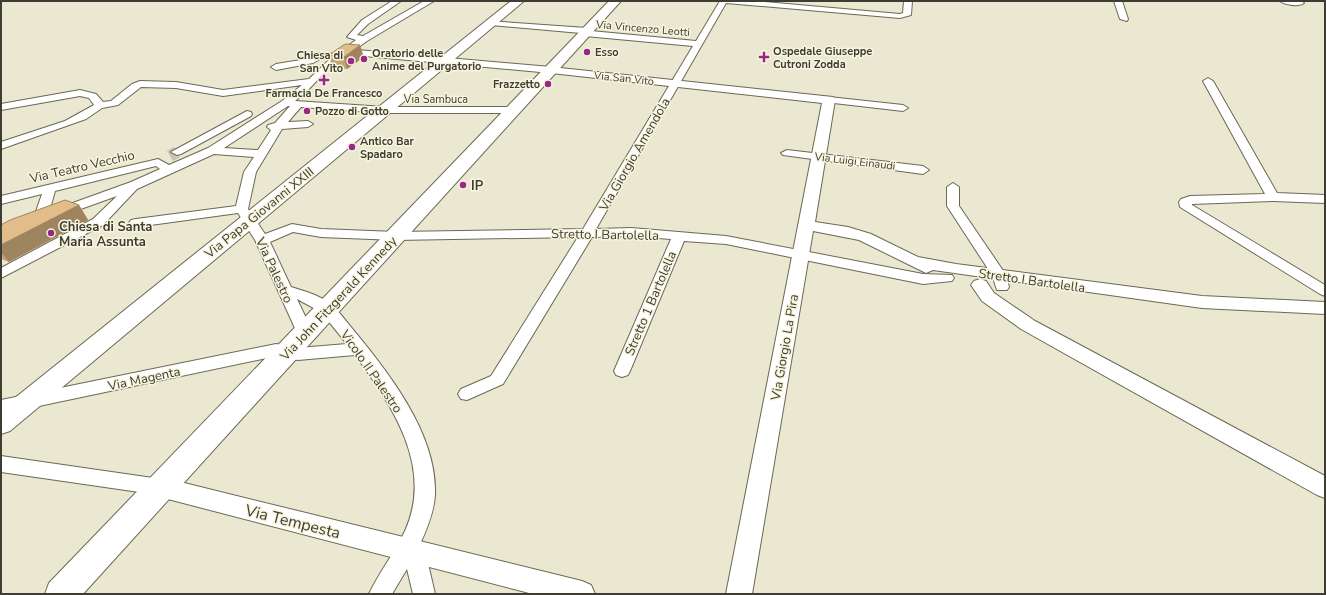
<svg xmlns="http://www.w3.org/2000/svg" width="1326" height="595" viewBox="0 0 1326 595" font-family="'Nunito Sans',sans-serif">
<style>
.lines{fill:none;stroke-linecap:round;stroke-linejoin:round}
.minor-tunnel{stroke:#c8c6b2;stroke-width:12;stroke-dasharray:12 5.5;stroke-linecap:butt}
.minor-casing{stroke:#6b6854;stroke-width:2}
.tertiary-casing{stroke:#6b6854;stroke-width:2}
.primary-casing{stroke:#6b6854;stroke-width:2}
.minor{fill:#fff;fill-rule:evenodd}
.tertiary{fill:#fff;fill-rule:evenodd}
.primary{fill:#fff;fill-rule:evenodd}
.wall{fill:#c3a376}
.shaded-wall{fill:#9f8460}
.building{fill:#e3bd89;stroke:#9f8460}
.poi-dot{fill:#982786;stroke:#f8f5de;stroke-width:1.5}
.labels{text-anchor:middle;stroke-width:3;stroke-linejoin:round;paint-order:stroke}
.far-street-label{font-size:11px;fill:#3e3d34;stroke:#f8f5de}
.far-poi-label{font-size:11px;font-weight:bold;fill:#3e3d34;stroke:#f8f5de;text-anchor:start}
.street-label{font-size:13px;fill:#3e3d34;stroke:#f8f5de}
.poi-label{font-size:13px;font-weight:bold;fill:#3e3d34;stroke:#f8f5de;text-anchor:start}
.near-street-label{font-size:16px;fill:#3e3d34;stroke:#f8f5de}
</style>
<rect width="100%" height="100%" fill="#ebe8d1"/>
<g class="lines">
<!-- minor-tunnel -->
<polyline class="minor-tunnel" points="170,156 177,152"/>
<defs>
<g id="minor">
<path d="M392,1h9l-33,23 -11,11 6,1 61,-35h10l-67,40 -39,28 -21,22 -12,10 90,6h129l5,3 -5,3h-129l-84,-6 -13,15 20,-1 5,3 -5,3 -26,2 -26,43 -8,37 17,25 27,-10 29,5 75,3 187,-3 110,-183 -108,-10 -4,-3 -90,-8h-3v-4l99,7 4,3 105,10 24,-40h33l147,13 3,-1 1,-12h8l-1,14 -11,3 -174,-15 -130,226 35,-1 95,8 197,38 29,1 2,3 -2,3 -29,3 -197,-40 -42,-3 -54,130 -2,4 -6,2 -6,-2 -2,-4 57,-132 -40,-3 -39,1 -89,147 -36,16 -6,-1 -3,-5 3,-5 30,-13 87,-139 -182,3 -75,-3 -28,-5 -23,10 21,45c17,5 34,10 46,23 40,49 101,117 98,185 -1,17 -8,34 -15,49l5,2 3,7 1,15 6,26h-22l-6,-25 -15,25h-23c10,-22 26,-41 36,-63 29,-64 -13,-126 -50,-176l-57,5 -22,-4 -275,58v-14l275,-56 22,4 49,-4 -26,-32 -24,-13 16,34 -2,4 -6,1 -6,-1 -44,-97 -17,-27 -102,14 -5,-1 -2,-3 2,-3 5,-1 100,-13 8,-34 10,-15 -40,-3 -77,35 -34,36 -102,53v-10l92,-49 24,-23 -56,20 -6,-4 1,-3 75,-27 29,-13 -4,-3 -101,25 -7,25 3,3 -7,4 -5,-1 -5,-5 8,-23 -41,10v-8l157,-37 11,6 39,-17 74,-47 20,-16 -79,11 -47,-8 -35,-1 -23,18 -16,3 -16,11 -85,30v-7l64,-21 29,-16 -5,-7 -9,-2 -79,14v-6l79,-14 16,4 7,8 8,-1 21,-17 8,-3 36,1 47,8 86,-11 21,-20h-10l-7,4 -37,7 -5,-3 5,-3 31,-5 11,-6 19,1 19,-14 -9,-3 15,-17zM288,106h2l-15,17 -7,2 -1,2 4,3 -13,20 -34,-2z"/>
<polygon points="1114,1 1122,1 1128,19 1127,21 1120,19"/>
<path d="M1280,1h21l3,2c-5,4 -19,2 -24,-2z"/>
<polygon points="1208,78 1213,81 1277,193 1325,195 1325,203 1273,201 1192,204 1192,205 1325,285 1325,296 1320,294 1180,207 1179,202 1181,199 1190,196 1265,194 1203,81"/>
<polygon points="829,97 903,105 908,108 903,111 825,102 824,100 825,98"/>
<polygon points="247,111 251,112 252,114 251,116 181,154 177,155 171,152"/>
<polygon points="787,150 923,166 929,170 923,174 783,155 781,153"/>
<polygon points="953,183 959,187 959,206 1006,275 1009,287 1007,290 997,290 992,275 947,206 947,187"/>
<polygon points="1,456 160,479 167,481 170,487 167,493 160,495 1,472"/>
</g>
<g id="tertiary">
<polygon points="346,49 551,67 833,97 835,100 815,222 848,227 871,234 918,257 956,264 1202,296 1325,302 1325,314 1202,308 933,270 926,273 859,240 813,231 752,594 726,594 822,103 551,73 342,54 341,52"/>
<polygon points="980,279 986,281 994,293 1035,321 1325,476 1325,498 1317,495 1021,329 982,301 971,285 974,281"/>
<polygon points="160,477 582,581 591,585 595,594 533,594 160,497 152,494 148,487 152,480"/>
</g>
<g id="primary">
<polygon points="511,1 524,1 10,431 1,434 1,409"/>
<polygon points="609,1 621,1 83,594 45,594 49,583"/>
</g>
</defs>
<!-- minor casing -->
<use href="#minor" class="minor-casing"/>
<!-- tertiary casing -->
<use href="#tertiary" class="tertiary-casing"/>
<!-- primary casing -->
<use href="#primary" class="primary-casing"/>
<!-- minor -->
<use href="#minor" class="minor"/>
<!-- tertiary -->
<use href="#tertiary" class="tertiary"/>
<!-- primary -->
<use href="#primary" class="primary"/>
</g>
<!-- wall -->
<g class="wall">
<polygon points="329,55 364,57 347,69 332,68"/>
<polygon points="79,205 88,220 9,262 1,259 1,225"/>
</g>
<!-- shaded-wall -->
<g class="shaded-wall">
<polygon points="360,45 364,57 347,69 344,57"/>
<polygon points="79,205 88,220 9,262 1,252 1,245"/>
</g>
<!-- building -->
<g class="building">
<polygon points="345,44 360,45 344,57 329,55"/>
<polygon points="65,200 79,205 1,245 1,225 10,220"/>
</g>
<!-- markers -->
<g class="poi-dot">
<circle cx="587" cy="52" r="4"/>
<path d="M762 51h4v4h4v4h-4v4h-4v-4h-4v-4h4z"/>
<circle cx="364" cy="59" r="4"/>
<circle cx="351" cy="61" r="4"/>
<path d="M322 74h4v4h4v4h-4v4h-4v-4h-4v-4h4z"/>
<circle cx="548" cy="84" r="4"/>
<circle cx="307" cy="111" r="4"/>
<circle cx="352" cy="147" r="4"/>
<circle cx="463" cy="185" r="4"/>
<circle cx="51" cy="233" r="4"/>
</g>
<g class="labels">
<!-- far-street labels -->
<g class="far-street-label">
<text transform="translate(643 28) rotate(5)" y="4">Via Vincenzo Leotti</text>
<text transform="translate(624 78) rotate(6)" y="4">Via San Vito</text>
<text x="436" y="103">Via Sambuca</text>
<text transform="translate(855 161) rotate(7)" y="4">Via Luigi Einaudi</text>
</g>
<!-- far-poi labels -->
<g class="far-poi-label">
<text x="773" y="55">Ospedale Giuseppe<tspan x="773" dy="13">Cutroni Zodda</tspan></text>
<text x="595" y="56">Esso</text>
<text x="372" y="57">Oratorio delle<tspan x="372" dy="13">Anime del Purgatorio</tspan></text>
<text x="343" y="59" text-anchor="end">Chiesa di<tspan x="343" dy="13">San Vito</tspan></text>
<text x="540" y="88" text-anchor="end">Frazzetto</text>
<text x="324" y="97" text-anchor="middle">Farmacia De Francesco</text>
<text x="315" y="115">Pozzo di Gotto</text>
<text x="360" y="145">Antico Bar<tspan x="360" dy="13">Spadaro</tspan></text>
</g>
<!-- street labels -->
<g class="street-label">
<text transform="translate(634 154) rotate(-60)" y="5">Via Giorgio Amendola</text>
<text transform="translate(82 166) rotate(-13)" y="5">Via Teatro Vecchio</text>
<text transform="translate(259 212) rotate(-39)" y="5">Via Papa Giovanni XXIII</text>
<text transform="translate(605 234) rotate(1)" y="5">Stretto I Bartolella</text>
<text transform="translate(275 270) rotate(65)" y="5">Via Palestro</text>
<text transform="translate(1032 280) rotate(8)" y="5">Stretto I Bartolella</text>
<text transform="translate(338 298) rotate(-47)" y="5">Via John Fitzgerald Kennedy</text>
<text transform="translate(650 303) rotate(-67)" y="5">Stretto 1 Bartolella</text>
<text transform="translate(784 347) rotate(-80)" y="5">Via Giorgio La Pira</text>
<text transform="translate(372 371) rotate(55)" y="5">Vicolo II Palestro</text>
<text transform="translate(144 378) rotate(-12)" y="5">Via Magenta</text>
</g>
<!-- poi labels -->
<g class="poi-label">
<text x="471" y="190">IP</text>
<text x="59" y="231">Chiesa di Santa<tspan x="59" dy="15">Maria Assunta</tspan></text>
</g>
<!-- near-street labels -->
<g class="near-street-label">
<text transform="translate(293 521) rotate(14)" y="6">Via Tempesta</text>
</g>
</g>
<!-- border -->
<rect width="1326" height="595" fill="none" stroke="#3e3d34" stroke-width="4"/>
</svg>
